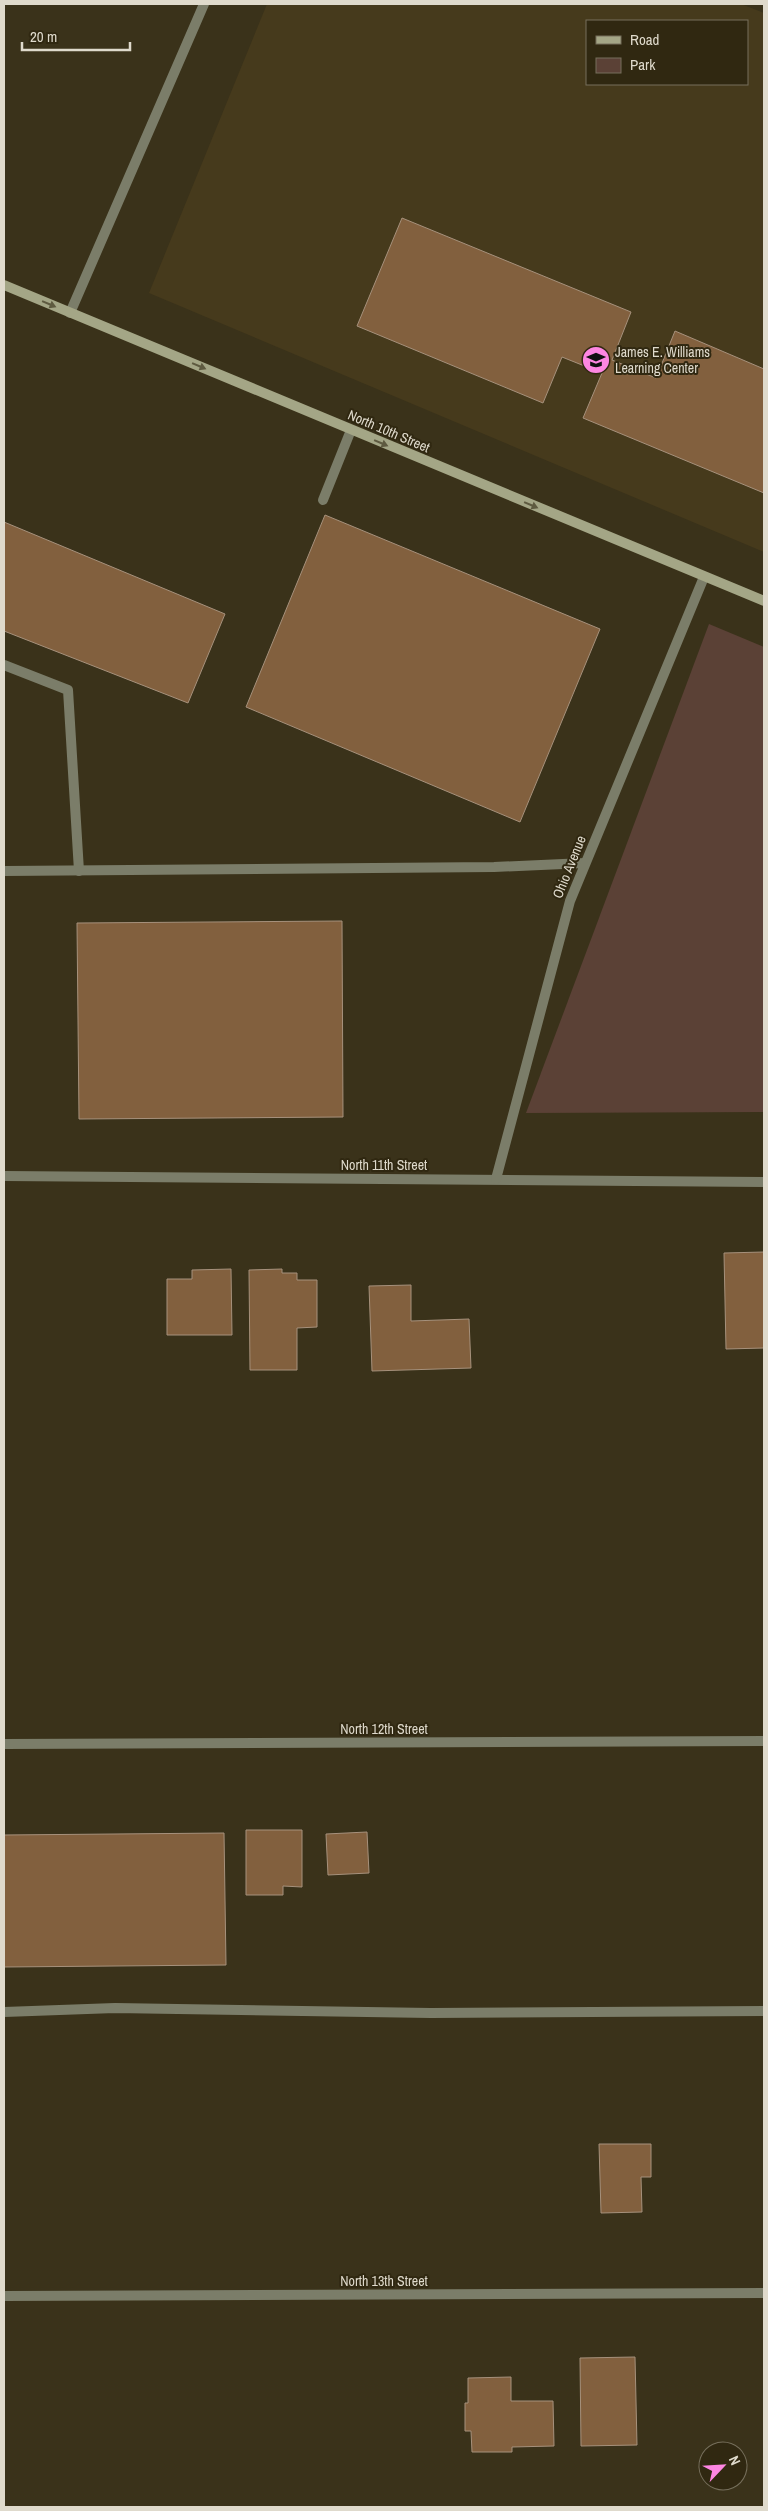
<svg xmlns="http://www.w3.org/2000/svg" width="768" height="2511" viewBox="0 0 768 2511" font-family="'Archivo Narrow',sans-serif">
<style>
.built{fill:#463a1c;fill-rule:evenodd}
.green{fill:#5b4136}
.building{fill:#82603e;stroke:#a6917c}
.lines{fill:none;stroke-linecap:round;stroke-linejoin:round}
.lane{stroke:#7b7d69;stroke-width:10}
.street{stroke:#7b7d69;stroke-width:10}
.secondary{stroke:#a4a686;stroke-width:10}
.oneway{fill:#5e5a40}
.labels{text-anchor:middle;stroke-width:4;stroke-linejoin:round;paint-order:stroke}
.poi-label{font-size:14px;fill:#dfdacc;stroke:#302811;text-anchor:start}
.street-label{font-size:14px;fill:#dfdacc;stroke:#302811}
</style>
<rect width="100%" height="100%" fill="#3a321a"/>
<!-- built -->
<path class="built" d="M267,4h474l23,9v539l-615,-259zM587,21h160v63h-160z"/>
<!-- green -->
<polygon class="green" points="709,624 764,647 764,1112 526,1113"/>
<!-- building -->
<g class="building">
<polygon points="402,218 631,312 612,360 656,378 675,331 764,369 764,493 583,418 602,373 562,357 543,403 357,326"/>
<polygon points="325,515 600,629 520,822 246,707"/>
<polygon points="4,522 225,614 188,703 4,631"/>
<polygon points="342,921 343,1117 79,1119 77,923"/>
<polygon points="764,1252 764,1348 726,1349 724,1253"/>
<polygon points="231,1269 232,1335 167,1335 167,1279 192,1279 192,1270"/>
<polygon points="282,1269 282,1273 297,1273 297,1280 317,1280 317,1327 297,1328 297,1370 250,1370 249,1270"/>
<polygon points="411,1285 411,1321 469,1319 471,1368 372,1371 369,1286"/>
<polygon points="246,1830 302,1830 302,1887 283,1886 283,1895 246,1895"/>
<polygon points="367,1832 369,1873 328,1875 326,1834"/>
<polygon points="224,1833 226,1965 4,1967 4,1835"/>
<polygon points="599,2144 651,2144 651,2177 641,2177 642,2212 601,2213"/>
<polygon points="635,2357 637,2445 581,2446 580,2358"/>
<polygon points="511,2377 511,2401 553,2401 554,2446 512,2447 512,2452 472,2452 471,2431 465,2431 465,2403 468,2403 468,2378"/>
</g>
<g class="lines">
<!-- lane -->
<g class="lane">
<polyline points="70,313 204,4"/>
<polyline points="323,500 351,430"/>
<polyline points="4,665 68,690 79,871"/>
<polyline points="4,871 494,867 585,863"/>
<polyline points="4,2012 115,2008 431,2013 764,2011"/>
</g>
<!-- street -->
<g class="street">
<polyline points="4,1176 764,1182"/>
<polyline points="496,1179 570,901 704,577"/>
<polyline points="4,1744 764,1741"/>
<polyline points="4,2296 764,2293"/>
</g>
<!-- secondary -->
<polyline class="secondary" points="4,285 764,601"/>
</g>
<!-- one-way arrows -->
<defs><path id="oneway-solid" d="M-6-.8H1V-3.2L6.5 0L1 3.2V.8H-6Z" transform="scale(1.25)"/></defs>
<g class="oneway">
<use href="#oneway-solid" transform="translate(49 304) rotate(23)"/>
<use href="#oneway-solid" transform="translate(199 366) rotate(23)"/>
<use href="#oneway-solid" transform="translate(381 443) rotate(23)"/>
<use href="#oneway-solid" transform="translate(531 505) rotate(23)"/>
</g>
<!-- icons -->
<defs>
<symbol id="school-disc" viewBox="-11 -11 22 22"><circle r="9.5" fill="#fd86e2" stroke="#302811"/><path d="M0-5L7-2L0 1L-7-2ZM-4 1L0 2.5L4 1V4Q0 6-4 4Z" fill="#111"/></symbol>
</defs>
<g fill-rule="evenodd">
<use href="#school-disc" x="580" y="344" width="32" height="32"/>
</g>
<g class="labels">
<!-- poi labels -->
<g class="poi-label">
<text x="615" y="357">James E. Williams<tspan x="615" dy="16">Learning Center</tspan></text>
</g>
<!-- street labels -->
<g class="street-label">
<text transform="translate(389 431) rotate(23)" y="5">North 10th Street</text>
<text transform="translate(569 867) rotate(-68)" y="5">Ohio Avenue</text>
<text x="384" y="1170">North 11th Street</text>
<text x="384" y="1734">North 12th Street</text>
<text x="384" y="2286">North 13th Street</text>
</g>
</g>
<!-- border -->
<rect width="768" height="2511" fill="none" stroke="#dfdacc" stroke-width="10"/>
<!-- legend -->
<rect x="586" y="20" width="162" height="65" fill="#302811" stroke="#766f5c"/>
<rect x="596" y="36" width="25" height="8" fill="#a4a686" stroke="#766f5c"/>
<text x="630" y="45" font-size="15" fill="#dfdacc">Road</text>
<rect x="596" y="58" width="25" height="15" fill="#5b4136" stroke="#766f5c"/>
<text x="630" y="70" font-size="15" fill="#dfdacc">Park</text>
<!-- north arrow -->
<g transform="translate(723 2466) rotate(65)"><circle r="24" fill="#302811" stroke="#766f5c"/>
<path d="M0-4L9 19L0 12L-9 19Z" fill="#fd86e2"/>
<text y="-8" font-size="14" font-weight="bold" text-anchor="middle" fill="#dfdacc">N</text>
</g>
<!-- scale -->
<path d="M22 42v8h108v-8" fill="none" stroke="#dfdacc" stroke-width="2.5"/>
<text x="30" y="42" font-size="15" fill="#dfdacc" stroke="#302811" stroke-width="4" paint-order="stroke">20 m</text>
</svg>
